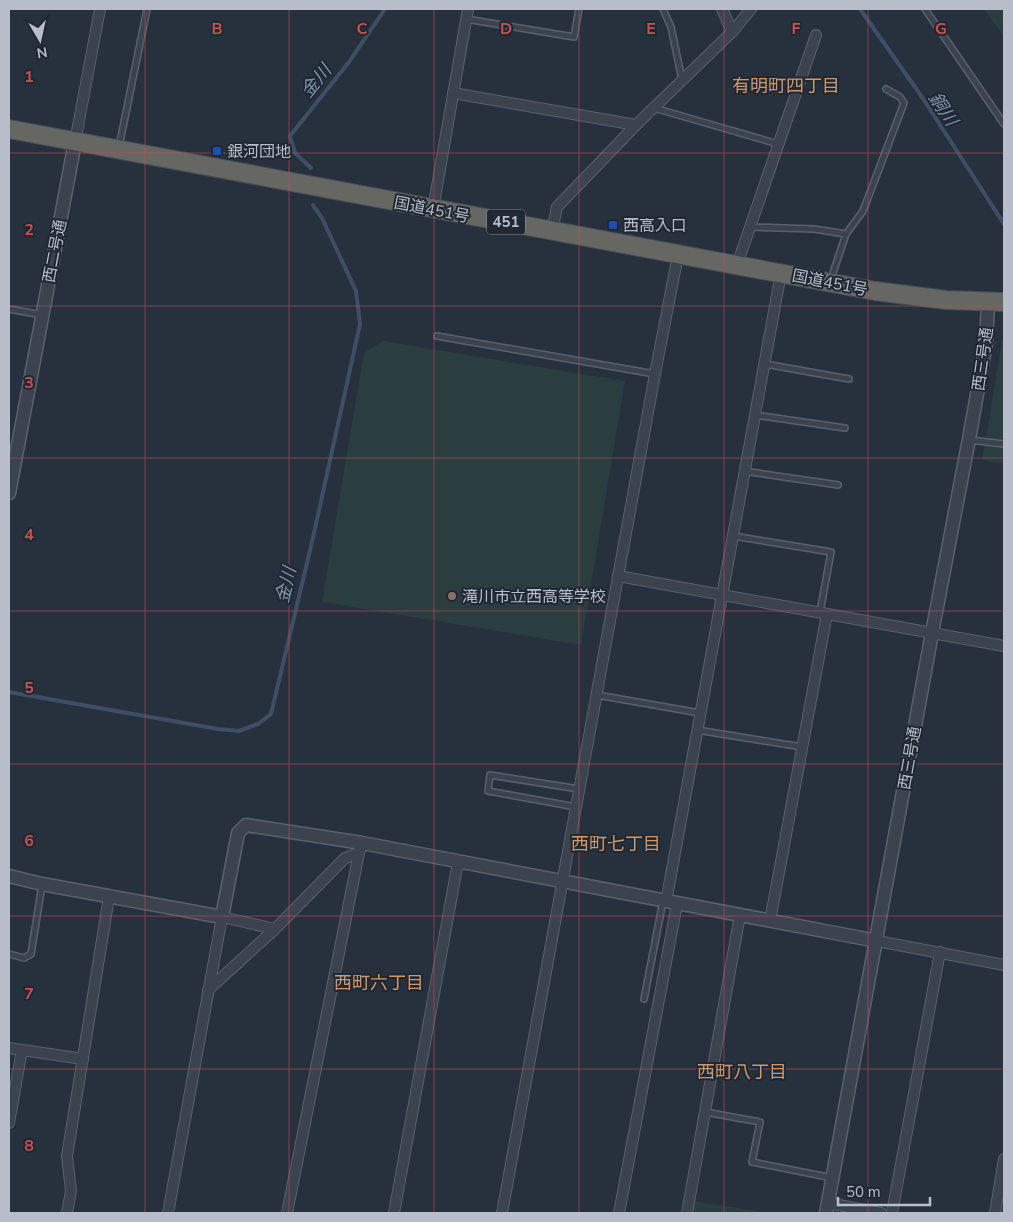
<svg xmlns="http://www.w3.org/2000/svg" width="1013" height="1222" viewBox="0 0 1013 1222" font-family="'Nunito Sans','Noto Sans JP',sans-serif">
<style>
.green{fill:#2a3e40}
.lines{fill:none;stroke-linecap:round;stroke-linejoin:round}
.stream{stroke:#3e4e66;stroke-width:4}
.service-casing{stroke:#59616c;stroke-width:8}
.minor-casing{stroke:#59616c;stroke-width:12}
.tertiary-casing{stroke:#59616c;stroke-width:15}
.trunk-casing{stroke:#464e59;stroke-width:20}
.service{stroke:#3b434e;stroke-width:5}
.minor{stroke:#3b434e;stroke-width:10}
.tertiary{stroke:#3b434e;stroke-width:12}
.trunk{stroke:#666663;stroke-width:18}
.grid{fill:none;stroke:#ce4e50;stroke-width:1;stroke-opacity:0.55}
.transit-dot{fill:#1a4fb4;stroke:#202833;stroke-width:2}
.education-dot{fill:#8d6e63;stroke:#202833;stroke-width:2}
.labels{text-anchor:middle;stroke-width:4;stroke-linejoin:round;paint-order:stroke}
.shield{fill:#202833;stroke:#8a919c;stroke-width:1}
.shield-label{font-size:15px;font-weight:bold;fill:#b7bec9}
.poi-label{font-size:16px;fill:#b7bec9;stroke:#202833;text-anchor:start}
.street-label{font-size:16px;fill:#b7bec9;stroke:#202833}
.water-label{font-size:18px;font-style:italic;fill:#8194ae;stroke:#202833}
.neighbourhood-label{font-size:18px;fill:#cf986c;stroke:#202833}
.grid-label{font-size:16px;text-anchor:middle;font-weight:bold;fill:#ce4e50;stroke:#202833;stroke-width:4;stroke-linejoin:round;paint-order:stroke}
</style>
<rect width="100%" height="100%" fill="#27313e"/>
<!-- green -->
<g class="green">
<polygon points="984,9 1004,9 1004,36"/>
<polygon points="1004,339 1004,464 982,460 989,421 1002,341"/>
<polygon points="383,341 625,381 581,645 322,602 364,353"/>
<polygon points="693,1201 770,1213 691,1213"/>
</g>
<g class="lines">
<!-- stream -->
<g class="stream">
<polyline points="860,9 924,100 1004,224"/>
<polyline points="311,168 295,153 290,136 349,62 385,9"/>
<polyline points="9,692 218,729 239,731 258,724 271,714 312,542 360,324 356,291 322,218 313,205"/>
</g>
<defs>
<g id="service">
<polyline points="663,9 671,27 682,80"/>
<polyline points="925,9 1004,124"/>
<polyline points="466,19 574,37 579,9"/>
<polyline points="654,108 778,144"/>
<polyline points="119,147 147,9"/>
<polyline points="750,227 814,229 846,234"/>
<polyline points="831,279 846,234 863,211 904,103 900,97 886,89"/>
<polyline points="9,309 42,315"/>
<polyline points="437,336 655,374"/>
<polyline points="765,364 849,379"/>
<polyline points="755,415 845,428"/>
<polyline points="970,440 1004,444"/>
<polyline points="744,471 838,485"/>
<polyline points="733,536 831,552 820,612"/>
<polyline points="597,695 700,713"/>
<polyline points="697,730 802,747"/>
<polyline points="576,807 488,791 490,775 579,789"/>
<polyline points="9,954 24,958 31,954 42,885"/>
<polyline points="644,999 663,901"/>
<polyline points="705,1112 760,1122 752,1162 833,1178"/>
</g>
<g id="minor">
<polyline points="722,9 732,32"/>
<polyline points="453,93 636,125"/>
<polyline points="75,142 100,9"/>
<polyline points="433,209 468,9"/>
<polyline points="552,231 557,207 636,125 732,32 751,9"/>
<polyline points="737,265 816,35"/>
<polyline points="618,576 1004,646"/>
<polyline points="666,902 781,273"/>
<polyline points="770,921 827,614"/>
<polyline points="877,941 1004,965"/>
<polyline points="208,990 275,929 345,858 359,853"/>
<polyline points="9,1048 83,1059"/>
<polyline points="9,1123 22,1050"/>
<polyline points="828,1203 881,1213"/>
<polyline points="67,1213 71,1191 67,1156 109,897"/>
<polyline points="168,1213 222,917 275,929"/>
<polyline points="287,1213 359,853 362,843"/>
<polyline points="394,1213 458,862"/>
<polyline points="502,1213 655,374 678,255"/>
<polyline points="619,1213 677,904"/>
<polyline points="687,1213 740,915"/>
<polyline points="892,1213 940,952"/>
<polyline points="995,1213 1004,1159"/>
</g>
<g id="tertiary">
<polyline points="9,493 75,142"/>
<polyline points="9,876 42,884 222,917 238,833 246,825 362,843 877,941"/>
<polyline points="826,1213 932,633 969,439 986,344 988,302"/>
</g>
<polyline id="trunk" points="9,129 875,291 946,300 1004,302"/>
</defs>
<!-- service casing -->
<use href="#service" class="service-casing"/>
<!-- minor casing -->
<use href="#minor" class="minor-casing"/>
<!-- tertiary casing -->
<use href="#tertiary" class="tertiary-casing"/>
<!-- trunk casing -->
<use href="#trunk" class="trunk-casing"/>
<!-- service -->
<use href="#service" class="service"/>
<!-- minor -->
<use href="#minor" class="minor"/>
<!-- tertiary -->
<use href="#tertiary" class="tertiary"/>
<!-- trunk -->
<use href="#trunk" class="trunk"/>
</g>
<!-- grid -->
<path class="grid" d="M145,9v1204M289,9v1204M434,9v1204M579,9v1204M724,9v1204M868,9v1204M9,153h995M9,306h995M9,458h995M9,611h995M9,764h995M9,916h995M9,1069h995"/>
<!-- markers -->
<g class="transit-dot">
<rect x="212" y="146" width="10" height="10" rx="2.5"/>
<rect x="608" y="220" width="10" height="10" rx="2.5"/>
</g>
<circle class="education-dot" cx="452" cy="596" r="5"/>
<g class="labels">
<!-- shield labels -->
<rect class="shield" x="487" y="209.5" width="38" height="25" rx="4"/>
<g class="shield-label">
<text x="506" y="227">451</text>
</g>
<!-- poi labels -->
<g class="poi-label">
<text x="227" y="157">銀河団地</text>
<text x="623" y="231">西高入口</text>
<text x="462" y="602">滝川市立西高等学校</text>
</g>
<!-- street labels -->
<g class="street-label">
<text transform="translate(432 209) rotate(11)" y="6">国道451号</text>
<text transform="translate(54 251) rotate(-79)" y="6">西二号通</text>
<text transform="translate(830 282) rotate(11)" y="6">国道451号</text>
<text transform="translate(982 359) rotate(-82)" y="6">西三号通</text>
<text transform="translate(909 758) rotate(-80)" y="6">西三号通</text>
</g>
<!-- water labels -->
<g class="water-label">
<text transform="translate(316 81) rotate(-51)" y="6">金川</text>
<text transform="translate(943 109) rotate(56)" y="6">銅川</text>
<text transform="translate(286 585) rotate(-77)" y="6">金川</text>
</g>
<!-- neighbourhood labels -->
<g class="neighbourhood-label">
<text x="786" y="92">有明町四丁目</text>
<text x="616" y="850">西町七丁目</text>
<text x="379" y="989">西町六丁目</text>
<text x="742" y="1078">西町八丁目</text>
</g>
</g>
<g class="grid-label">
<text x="217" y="34">B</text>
<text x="362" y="34">C</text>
<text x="506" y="34">D</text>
<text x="651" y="34">E</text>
<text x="796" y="34">F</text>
<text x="941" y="34">G</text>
<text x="29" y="82">1</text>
<text x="29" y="235">2</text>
<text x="29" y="388">3</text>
<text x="29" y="540">4</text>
<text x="29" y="693">5</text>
<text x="29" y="846">6</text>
<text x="29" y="999">7</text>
<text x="29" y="1151">8</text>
</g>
<!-- border -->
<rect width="1013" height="1222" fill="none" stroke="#b7bec9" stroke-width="20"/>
<!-- north arrow -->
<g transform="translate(40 40) rotate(171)" stroke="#202833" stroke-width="4" paint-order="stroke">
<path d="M0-4L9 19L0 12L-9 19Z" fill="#b7bec9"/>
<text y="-8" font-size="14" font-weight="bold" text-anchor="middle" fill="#b7bec9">N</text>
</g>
<!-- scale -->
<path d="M838 1197v8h92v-8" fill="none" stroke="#b7bec9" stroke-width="2.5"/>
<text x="846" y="1197" font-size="15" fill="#b7bec9" stroke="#202833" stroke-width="4" paint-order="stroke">50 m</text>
</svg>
